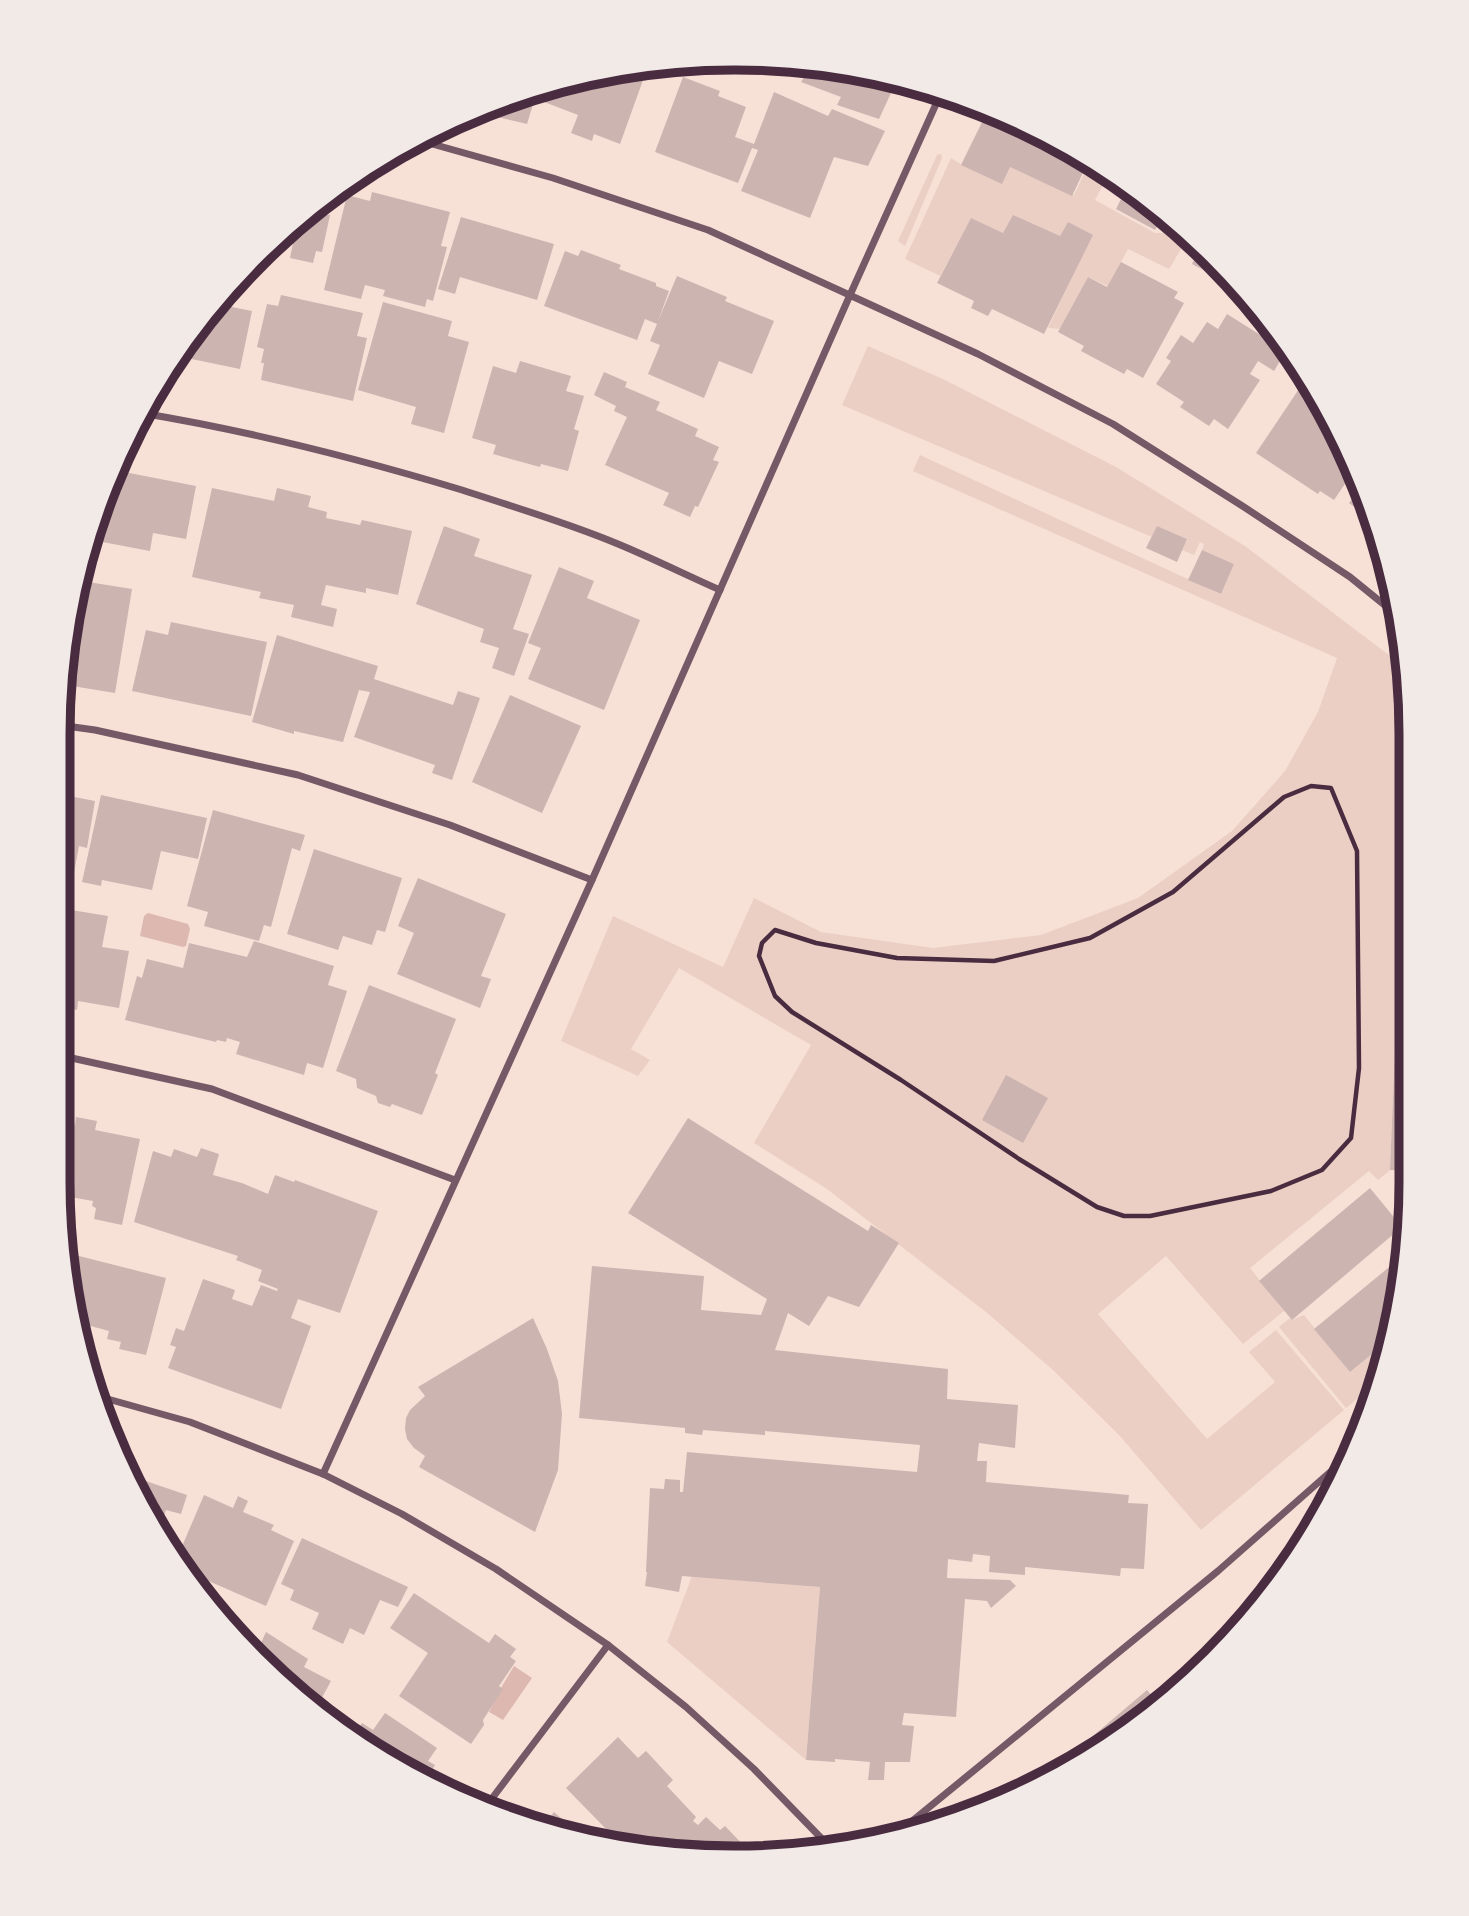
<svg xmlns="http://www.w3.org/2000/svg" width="1469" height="1916" viewBox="0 0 1469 1916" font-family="'Archivo Narrow',sans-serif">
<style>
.green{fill:#ebcfc5}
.water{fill:#dcb8b0}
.building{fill:#ccb4b1}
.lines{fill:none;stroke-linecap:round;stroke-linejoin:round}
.path{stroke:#4a2c40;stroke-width:4.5}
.minor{stroke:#755966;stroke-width:7}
.rim{fill:none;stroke:#4a2c40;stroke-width:9}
</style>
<rect width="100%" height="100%" fill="#f7e1d7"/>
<!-- green -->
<g class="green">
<polygon points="941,154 942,158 905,246 898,241 937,155"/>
<polygon points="951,158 962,165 1010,167 1074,195 1090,161 1110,172 1095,200 1155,233 1175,233 1179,228 1189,236 1169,269 1128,249 1108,286 1088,277 1060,329 1048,328 1074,273 1068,222 1060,236 1003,233 971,219 940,276 905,259"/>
<polygon points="868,346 945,380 1116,467 1245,546 1406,668 1405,814 1404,817 1395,1002 1397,1002 1390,1170 1378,1180 1369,1171 1250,1268 1284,1311 1243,1344 1166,1256 1098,1314 1207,1439 1275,1382 1249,1352 1276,1330 1344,1410 1201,1530 1119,1435 1054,1371 986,1312 827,1189 754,1143 811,1045 679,968 631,1049 650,1060 638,1076 561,1041 613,916 723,967 754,898 821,932 933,948 1041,935 1138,898 1232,831 1285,771 1318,712 1337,658 913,471 920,455 1220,594 1234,564 1202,550 1204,544 1200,542 1194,555 1182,550 1187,539 1157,526 1152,537 842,405"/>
<polygon points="1304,1315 1350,1372 1389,1340 1380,1380 1346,1408 1279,1327 1290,1318 1292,1320"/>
<polygon points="692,1576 820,1587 806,1760 667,1642"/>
</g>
<!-- water -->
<g class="water">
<polygon points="148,913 188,924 190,929 186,946 183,947 140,936 144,916"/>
<polygon points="514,1666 532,1678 503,1720 489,1712 502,1686"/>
</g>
<!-- building -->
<g class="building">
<polygon points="812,65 867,71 897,80 879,119 837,105 841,97 801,82"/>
<polygon points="642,67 647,69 620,144 594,134 592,141 571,133 578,115 539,100 543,89 603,71"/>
<polygon points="683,77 720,91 718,96 746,107 735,137 754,144 774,92 828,116 832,109 885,131 868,166 834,157 810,218 741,191 758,150 752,148 738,183 655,152"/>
<polygon points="537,91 527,124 473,111 476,109"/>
<polygon points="985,116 1021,133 1025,126 1089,160 1072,196 1010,167 1002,184 961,165"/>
<polygon points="1121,181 1163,215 1155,230 1116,209 1123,195 1116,191"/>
<polygon points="372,192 450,212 441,246 447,247 433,301 427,299 425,307 383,296 385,290 365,285 361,299 324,290 347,195 370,201"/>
<polygon points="327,196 323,214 330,215 322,252 316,251 313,263 290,258 295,233 283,231"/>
<polygon points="1013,215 1060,236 1068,222 1093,235 1044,334 992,309 988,316 971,308 974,301 937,283 971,218 1003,233"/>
<polygon points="461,217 554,244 537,300 460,277 455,294 438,289"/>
<polygon points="1201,246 1213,256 1241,290 1192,264"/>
<polygon points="581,250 621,265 619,269 656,283 656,286 669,291 658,321 677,276 727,297 725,301 774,321 752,374 719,361 704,398 648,374 660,345 650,341 657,324 645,319 637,340 544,306 565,251 578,256"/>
<polygon points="1121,262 1178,292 1174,298 1184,303 1143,378 1127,369 1124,374 1081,351 1084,346 1058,332 1088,277 1107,287"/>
<polygon points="281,295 363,313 357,336 367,338 353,401 261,380 264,363 261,363 264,349 257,347 267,304 278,306"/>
<polygon points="218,301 217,304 252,311 240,369 177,356 197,323"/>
<polygon points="383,302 452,321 448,336 469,342 444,433 411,424 416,407 358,390"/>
<polygon points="1227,314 1286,351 1274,371 1258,361 1250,374 1260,380 1228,429 1214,419 1209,426 1180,407 1184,402 1156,384 1171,361 1166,358 1181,335 1193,343 1207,322 1218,329"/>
<polygon points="520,361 571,376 566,391 584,396 574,429 579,431 568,471 541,464 540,467 493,454 496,445 472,438 493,366 516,373"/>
<polygon points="604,372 627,382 625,387 660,402 656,410 698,429 695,436 719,447 713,460 719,462 698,507 695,506 690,517 663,505 669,493 605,465 627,417 614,411 616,406 594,395"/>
<polygon points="1307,377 1353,472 1334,500 1320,491 1318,494 1256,453"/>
<polygon points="114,470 196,486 186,539 153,533 150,551 97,541 107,491"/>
<polygon points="212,488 274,501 277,488 311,496 308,507 327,512 326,518 360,525 362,520 412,531 398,595 366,588 366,593 326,585 321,605 337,609 333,627 291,617 294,605 259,598 261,592 192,577"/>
<polygon points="1361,488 1375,517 1378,529 1359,515 1361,512 1349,503"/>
<polygon points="444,526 480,539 474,556 532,575 513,629 529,634 514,676 492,668 499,648 480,642 484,629 416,604"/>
<polygon points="1157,526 1187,539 1177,562 1146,548"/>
<polygon points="1202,550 1234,564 1221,594 1188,580"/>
<polygon points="559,567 594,581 587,598 640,620 604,710 528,679 541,648 528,643"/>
<polygon points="82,581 132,589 115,693 60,684 76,588 80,588"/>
<polygon points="171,622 267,642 251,716 132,691 146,630 168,635"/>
<polygon points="277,635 378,666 374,679 453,705 458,691 480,698 452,780 432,773 435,765 354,737 370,692 359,690 343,742 294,731 294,734 252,722"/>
<polygon points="510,695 581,726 542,813 472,782"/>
<polygon points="59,794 95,801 87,848 79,846 73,878 63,875 60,891 59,891"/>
<polygon points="101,795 207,818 198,859 161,851 152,890 102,880 101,886 82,882"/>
<polygon points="213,810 305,835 300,851 292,848 271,927 264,925 259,941 204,926 208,912 187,906"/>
<polygon points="1403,826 1405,826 1405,1171 1390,1170 1397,1002 1395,1002"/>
<polygon points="314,849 402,878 385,932 377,930 372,945 343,936 338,950 287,934"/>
<polygon points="418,878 506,914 481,976 491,979 480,1008 397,974 414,933 398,926"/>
<polygon points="59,908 108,916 102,947 129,951 119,1008 78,1001 77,1010 58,1006"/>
<polygon points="254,941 334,966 328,985 347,991 323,1068 307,1063 304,1075 236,1054 240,1042 227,1038 226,1042 217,1040 216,1042 125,1020 137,976 142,978 147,959 183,968 189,943 247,957"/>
<polygon points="369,985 456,1019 435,1073 438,1075 422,1115 392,1104 390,1107 378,1103 376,1096 357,1088 356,1079 336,1071"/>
<polygon points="1006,1075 1048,1098 1023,1143 982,1120"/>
<polygon points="76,1117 97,1121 95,1130 140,1139 122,1225 94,1219 96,1208 92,1206 93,1201 59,1195 58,1182 58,1121 75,1125"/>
<polygon points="688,1118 868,1231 871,1225 899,1243 859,1307 828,1296 809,1326 788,1313 775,1350 948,1369 947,1399 1018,1405 1015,1448 979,1443 977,1461 987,1461 986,1482 1129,1495 1128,1503 1148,1504 1144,1569 1121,1568 1120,1576 1025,1567 1025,1575 989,1572 990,1556 973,1554 972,1562 948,1559 947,1578 1010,1580 1016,1586 991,1608 987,1601 965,1599 956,1717 904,1713 902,1725 914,1726 910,1762 885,1762 884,1780 868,1780 870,1762 835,1759 835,1762 806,1760 820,1587 682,1576 679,1592 645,1586 647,1572 646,1572 650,1488 664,1489 665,1479 680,1480 680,1492 683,1492 687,1452 917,1472 920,1445 765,1431 765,1435 703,1430 702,1435 685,1433 685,1428 579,1418 592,1266 704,1276 701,1310 761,1315 767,1299 628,1213"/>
<polygon points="201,1148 219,1154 213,1175 242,1183 268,1194 275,1175 294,1182 295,1180 378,1211 340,1313 298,1299 291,1318 311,1326 281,1409 168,1368 176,1347 170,1345 176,1328 184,1331 203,1279 235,1290 232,1299 252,1306 261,1285 277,1291 278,1289 258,1281 262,1270 236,1260 238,1256 134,1222 153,1151 171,1157 174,1149 197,1157"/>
<polygon points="1370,1188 1402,1227 1292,1320 1259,1281"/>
<polygon points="1405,1254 1405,1270 1389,1340 1350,1372 1314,1329"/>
<polygon points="75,1255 166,1278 146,1355 119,1349 121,1342 107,1339 109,1331 76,1322 70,1275"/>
<polygon points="533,1318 547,1349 558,1381 562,1414 558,1470 535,1532 419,1467 425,1456 414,1448 407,1439 405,1429 406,1418 410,1410 425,1396 418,1387"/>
<polygon points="128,1470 132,1472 131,1476 187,1495 181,1514 166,1510 158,1533 149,1520"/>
<polygon points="204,1495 233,1508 238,1496 248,1501 243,1512 274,1525 271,1530 294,1541 266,1606 188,1572 177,1558"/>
<polygon points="302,1538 408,1587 398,1607 380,1600 364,1635 350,1628 343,1644 312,1629 319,1613 290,1600 294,1590 281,1584"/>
<polygon points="414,1593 489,1643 495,1634 516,1649 510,1657 516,1661 499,1686 503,1689 483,1720 484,1725 471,1744 399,1696 428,1653 390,1628"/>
<polygon points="1244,1616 1246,1619 1213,1660 1179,1688 1172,1679"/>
<polygon points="266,1632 308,1659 304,1667 331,1681 320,1701 335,1708 330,1717 254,1658"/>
<polygon points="1147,1690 1159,1704 1110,1744 1087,1756 1080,1747"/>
<polygon points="385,1713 437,1748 428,1761 435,1765 426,1780 396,1768 354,1735 362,1723 373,1730"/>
<polygon points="618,1737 638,1758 646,1751 673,1780 667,1786 696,1817 693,1821 698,1825 706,1817 720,1830 725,1826 751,1853 747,1856 735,1858 604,1841 600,1837 607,1830 566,1788"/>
<polygon points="554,1812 585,1839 560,1835 541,1828"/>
</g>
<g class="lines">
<!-- path -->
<polygon class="path" points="1311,786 1331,788 1357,851 1359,1068 1351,1138 1322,1170 1271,1191 1150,1216 1124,1216 1097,1207 1019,1159 901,1080 792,1012 775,996 759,956 762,943 775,930 816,943 897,958 994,961 1090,938 1173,892 1284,797"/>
<!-- minor -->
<g class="minor">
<polyline points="418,140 553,178 708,230 978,354 1113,424 1244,507 1350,577 1398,616"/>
<path d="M141,413c109,18 215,45 321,77 52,17 106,33 156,54 34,14 68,31 102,46"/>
<polyline points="59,725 95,730 298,775 450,825 592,880"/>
<polyline points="58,1055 212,1089 455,1180"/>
<polyline points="97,1396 190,1422 323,1474 402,1514 496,1569 608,1645 686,1707 754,1769 826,1843"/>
<polyline points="323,1474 592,880 850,295 941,93"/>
<polyline points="487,1805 608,1645"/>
<polyline points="900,1831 1218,1571 1346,1458"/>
</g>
</g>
<!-- crop -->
<path d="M0 0H1469V1916H0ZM734 70H735A664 664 0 0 1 1399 734V1182A664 664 0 0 1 735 1846H734A664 664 0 0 1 70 1182V734A664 664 0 0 1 734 70Z" fill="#f1eae7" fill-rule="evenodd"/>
<path class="rim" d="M734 70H735A664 664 0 0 1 1399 734V1182A664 664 0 0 1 735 1846H734A664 664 0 0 1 70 1182V734A664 664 0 0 1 734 70Z"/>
</svg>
